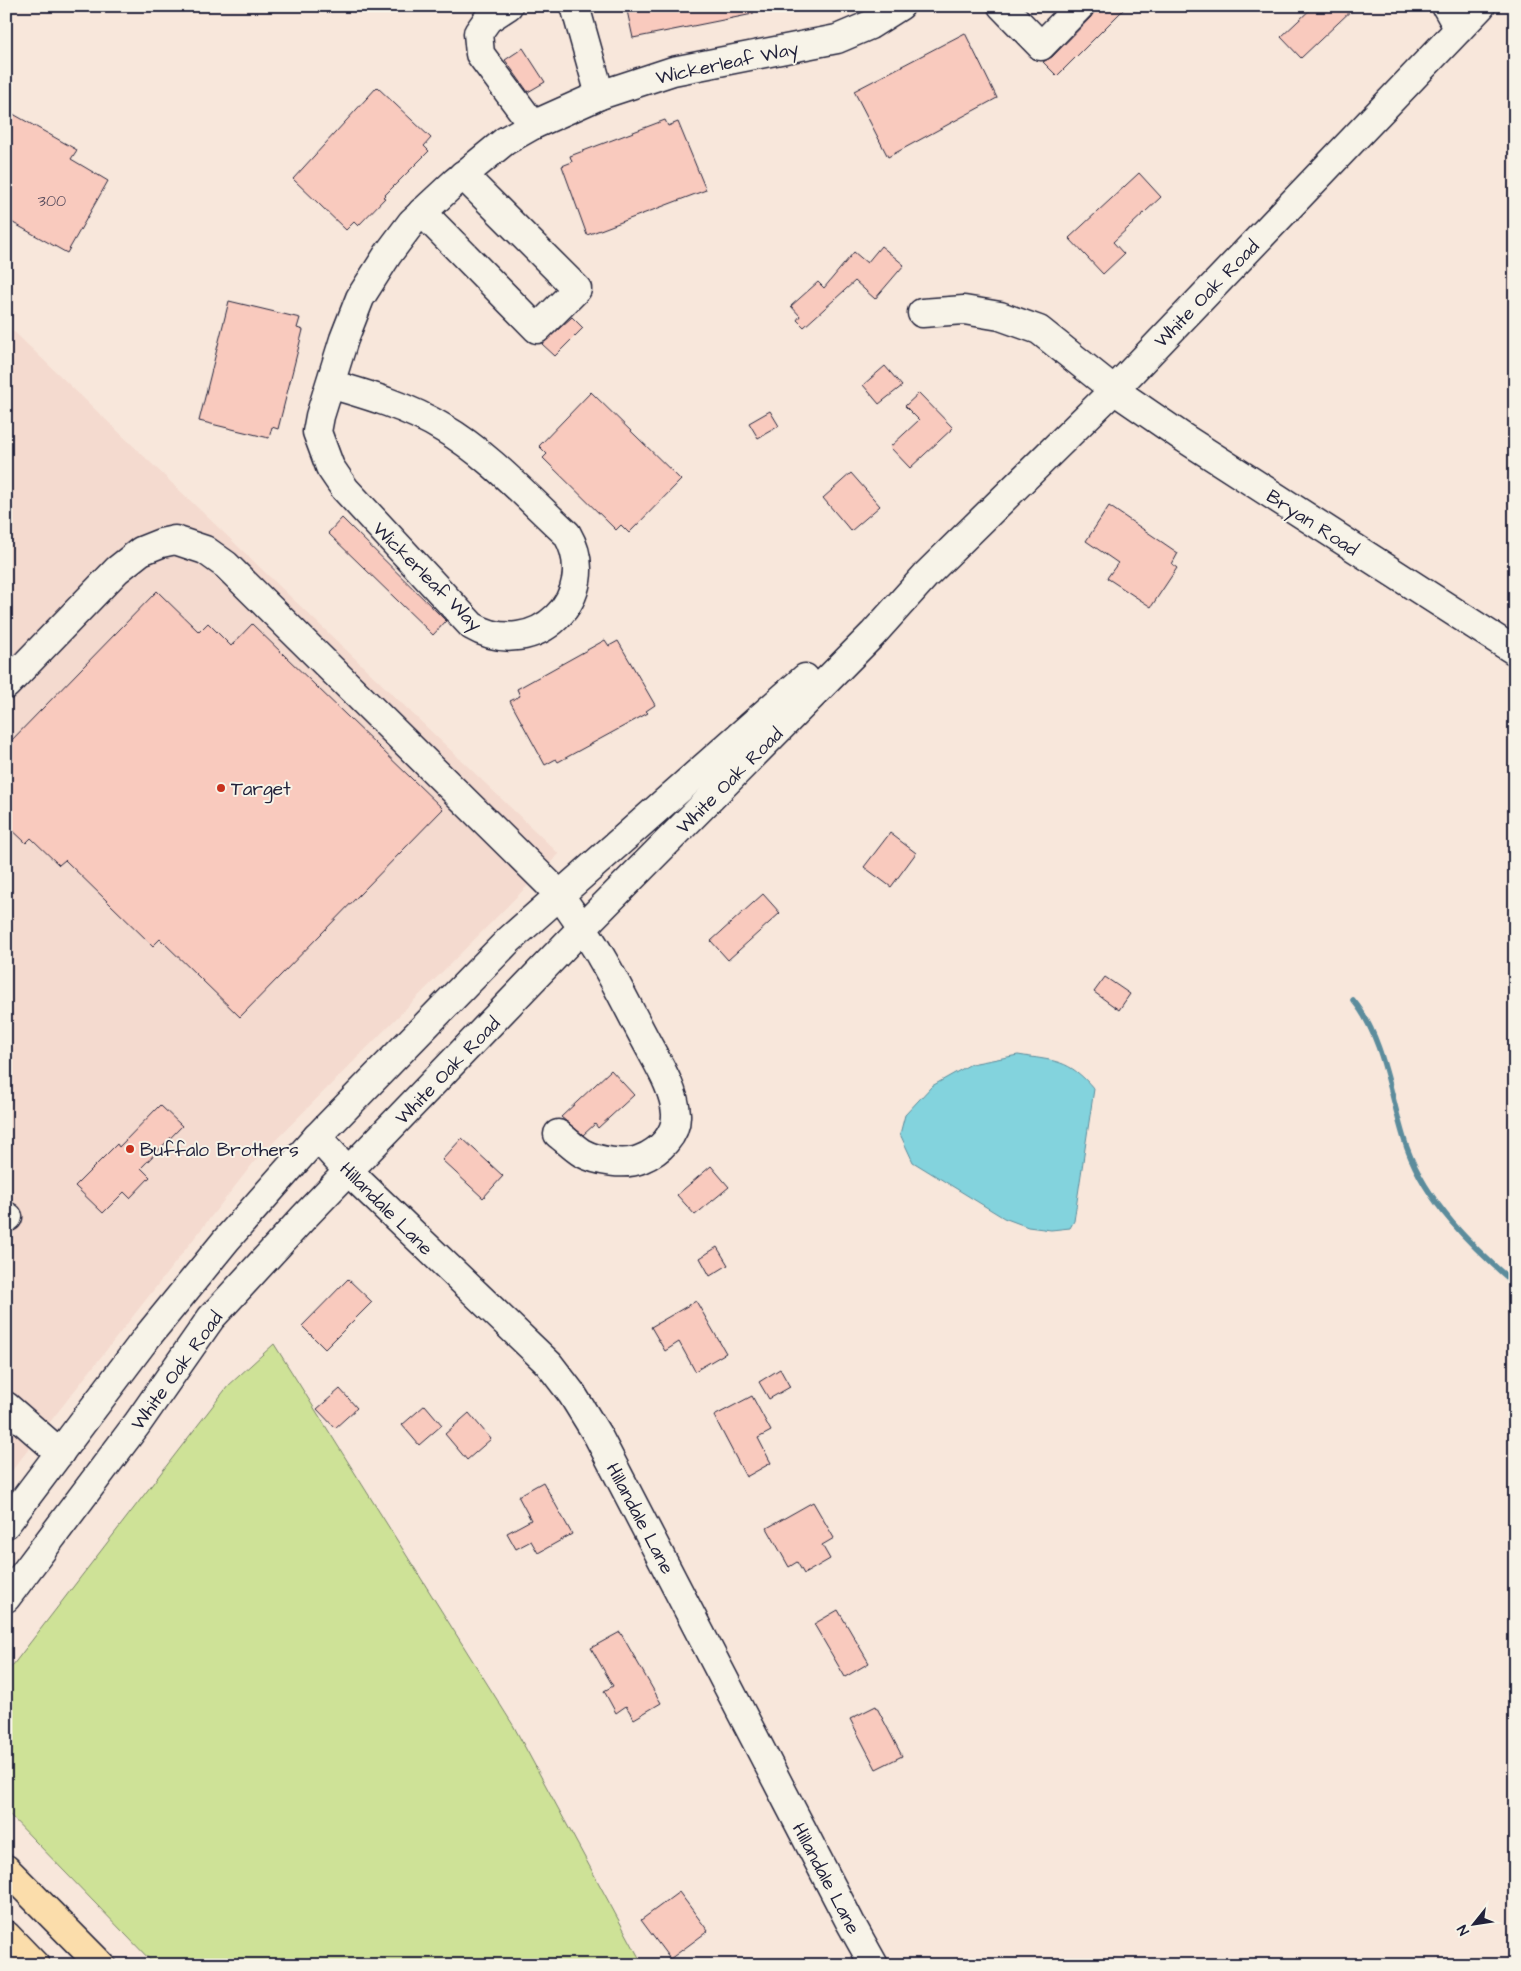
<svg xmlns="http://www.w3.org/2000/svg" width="1521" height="1971" viewBox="0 0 1521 1971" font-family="'Architects Daughter',sans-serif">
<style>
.built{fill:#f4dacf}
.green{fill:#cee297;stroke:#788269}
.water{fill:#83d3dd;stroke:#5c8c9c}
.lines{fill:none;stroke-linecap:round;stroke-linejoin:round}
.stream{stroke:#5c8c9c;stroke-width:5.5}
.building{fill:#f9cabe;stroke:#22223b}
.minor-casing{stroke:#22223b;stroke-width:31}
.major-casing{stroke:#22223b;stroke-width:31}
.minor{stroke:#f7f3e8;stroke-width:28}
.major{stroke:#fbddab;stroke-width:28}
.poi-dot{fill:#c8321e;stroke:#f7f3e8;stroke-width:2}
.labels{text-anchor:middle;stroke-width:4;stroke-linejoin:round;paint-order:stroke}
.number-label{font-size:16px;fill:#584c5c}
.street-label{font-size:19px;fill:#22223b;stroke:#f7f3e8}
.poi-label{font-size:19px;fill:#22223b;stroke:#f7f3e8;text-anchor:start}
</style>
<rect width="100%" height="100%" fill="#f8e7db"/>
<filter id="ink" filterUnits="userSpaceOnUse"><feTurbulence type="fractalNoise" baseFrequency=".02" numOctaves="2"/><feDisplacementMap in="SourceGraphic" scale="10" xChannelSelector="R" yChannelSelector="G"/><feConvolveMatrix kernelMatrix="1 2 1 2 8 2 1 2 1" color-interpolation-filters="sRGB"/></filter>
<g filter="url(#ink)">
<!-- built -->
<polygon class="built" points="6,324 559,854 254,1162 6,1478"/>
<!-- green -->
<polygon class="green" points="274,1344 513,1725 643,1965 155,1965 6,1811 6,1674 228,1386"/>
<!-- water -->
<path class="water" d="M1018,1055c37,6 51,4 76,34l-20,132 -4,7 -19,2 -23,-3 -24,-9 -91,-56 -13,-28 5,-19 27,-29 39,-22z"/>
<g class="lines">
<!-- stream -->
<path class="stream" d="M1353,1000c32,38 38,102 54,148 20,55 65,99 108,136"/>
</g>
<!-- building -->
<g class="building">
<polygon points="626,6 753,6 753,14 633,38"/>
<polygon points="1097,6 1127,6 1057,76 1043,62 1052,57 1091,17"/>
<polygon points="1314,6 1356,6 1301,58 1281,37"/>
<polygon points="965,33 997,98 888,157 854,91"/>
<polygon points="523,48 545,82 528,92 505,60"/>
<polygon points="377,87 431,138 424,146 429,151 383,197 385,198 358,226 354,222 346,230 293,179"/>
<polygon points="6,110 77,150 71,159 108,181 67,253 6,219"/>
<polygon points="665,120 668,126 678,122 706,190 587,235 562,166 572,162 570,156"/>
<polygon points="1139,173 1161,197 1113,242 1124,254 1103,274 1069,238"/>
<polygon points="881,246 904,265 875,299 855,281 804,327 797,320 800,316 791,306 818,282 824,288 854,252 867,263"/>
<polygon points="229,301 300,318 297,328 303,330 278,429 272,427 269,438 199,421"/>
<polygon points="572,317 583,328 555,356 542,344"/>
<polygon points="885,366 902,386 879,404 863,385"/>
<polygon points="591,392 681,480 629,533 621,525 616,530 543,458 547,454 539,446"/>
<polygon points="919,393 953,428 910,468 890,447 919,420 905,406"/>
<polygon points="770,411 779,426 758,438 749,423"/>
<polygon points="851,473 880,506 851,531 823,498"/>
<polygon points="1109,506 1178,553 1172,564 1177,568 1151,607 1107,578 1118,563 1086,541"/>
<polygon points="342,518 446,621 433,635 328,533"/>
<polygon points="157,591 199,632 208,623 231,646 252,624 443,809 240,1017 160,939 153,946 65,860 59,865 31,838 26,843 6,824 6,746"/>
<polygon points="605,640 609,646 618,641 655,705 646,711 648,713 558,762 556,759 545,765 510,701 520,696 517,689"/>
<polygon points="890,833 916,853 891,887 864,867"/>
<polygon points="763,894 780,913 728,960 711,941"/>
<polygon points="1105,977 1130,994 1119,1010 1094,992"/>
<polygon points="611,1070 634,1095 598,1128 595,1124 583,1135 561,1117"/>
<polygon points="160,1105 182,1126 141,1168 150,1177 130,1198 124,1192 103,1213 75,1186 117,1144 119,1147"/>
<polygon points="462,1138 503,1176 483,1198 442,1160"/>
<polygon points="711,1166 729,1187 695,1215 677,1195"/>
<polygon points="717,1247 728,1265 710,1276 700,1258"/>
<polygon points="348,1279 372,1302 325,1349 302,1326"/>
<polygon points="696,1301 726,1353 695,1371 679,1342 665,1351 651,1327"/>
<polygon points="780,1369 790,1387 769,1399 759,1382"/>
<polygon points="340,1389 357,1408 335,1428 317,1409"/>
<polygon points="752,1396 771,1431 758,1438 771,1463 746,1477 714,1416"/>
<polygon points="425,1405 442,1425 419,1445 402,1425"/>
<polygon points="469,1413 491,1439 467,1460 445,1434"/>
<polygon points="543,1482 572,1534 538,1553 531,1541 516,1549 507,1533 531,1520 518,1496"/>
<polygon points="813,1502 834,1538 822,1545 830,1559 804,1574 797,1562 789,1567 767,1528"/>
<polygon points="838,1610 869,1663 845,1677 814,1624"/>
<polygon points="620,1632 661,1703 634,1719 626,1706 616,1713 604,1691 613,1686 591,1648"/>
<polygon points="876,1706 902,1756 876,1769 850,1719"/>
<polygon points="679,1892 708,1931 670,1959 641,1920"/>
</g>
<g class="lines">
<defs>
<g id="minor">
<polyline points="508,6 488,19 478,33 480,54 533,125"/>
<polyline points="575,6 600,95"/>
<polyline points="1002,6 1041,46 1080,6"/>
<polyline points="1446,6 1459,29"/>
<polyline points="422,212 537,329 577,289 463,175"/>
<polyline points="922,313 964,310 1000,316 1039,330 1114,390 1184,438 1515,651"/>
<path d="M330,384c38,11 79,23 113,44 44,25 87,72 124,106 36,62 -32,129 -95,92l-127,-137 -15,-22 -13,-35 3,-16 24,-77 16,-41 28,-44 24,-32 43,-40 50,-41 28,-16 67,-30 73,-24 164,-32 33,-14 30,-19"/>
<path d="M6,685l111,-115 24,-19 20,-8 14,-3 30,10 21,15 333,329c14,21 30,41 42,63 16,27 30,56 45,84 11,21 29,49 30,73 1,21 -17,38 -35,45 -16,7 -44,2 -59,-6 -8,-5 -16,-13 -24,-19"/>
<polyline points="317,1137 349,1172 549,1364 572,1394 598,1436 850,1922 874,1965"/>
<polyline points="6,1216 8,1217"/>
<polyline points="6,1406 60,1453"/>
<polyline points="6,1524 147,1337 227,1239 317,1137 509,940 805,678"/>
<polyline points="6,1598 137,1424 211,1318 304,1217 582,928 873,634 926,575 1114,390 1481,6"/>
</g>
<g id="major">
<polyline points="6,1869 101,1965"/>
<polyline points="6,1935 35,1965"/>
</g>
</defs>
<!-- minor casing -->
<use href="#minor" class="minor-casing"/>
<!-- major casing -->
<use href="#major" class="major-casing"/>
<!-- minor -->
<use href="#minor" class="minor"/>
<!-- major -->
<use href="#major" class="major"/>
</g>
</g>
<!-- markers -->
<g class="poi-dot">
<circle cx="221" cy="788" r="5"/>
<circle cx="130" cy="1149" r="5"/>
</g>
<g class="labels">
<!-- number labels -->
<g class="number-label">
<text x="52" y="206">300</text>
</g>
<!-- street labels -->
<g class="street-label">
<text transform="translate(727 62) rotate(-12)" y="7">Wickerleaf Way</text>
<text transform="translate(1206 293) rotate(-46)" y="7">White Oak Road</text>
<text transform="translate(1313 522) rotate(33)" y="7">Bryan Road</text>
<text transform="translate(428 576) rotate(45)" y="7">Wickerleaf Way</text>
<text transform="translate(729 780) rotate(-45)" y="7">White Oak Road</text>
<text transform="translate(447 1070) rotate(-46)" y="7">White Oak Road</text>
<text transform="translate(387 1208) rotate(45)" y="7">Hillandale Lane</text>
<text transform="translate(176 1370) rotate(-54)" y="7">White Oak Road</text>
<text transform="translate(641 1518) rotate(62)" y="7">Hillandale Lane</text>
<text transform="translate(827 1878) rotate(62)" y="7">Hillandale Lane</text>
</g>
<!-- poi labels -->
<g class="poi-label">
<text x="231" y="795">Target</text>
<text x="140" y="1156">Buffalo Brothers</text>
</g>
</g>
<!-- margin -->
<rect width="1521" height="1971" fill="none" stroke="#f7f3e8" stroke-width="25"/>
<rect x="12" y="12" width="1496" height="1946" fill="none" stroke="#22223b" stroke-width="2" filter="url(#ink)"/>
<!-- north arrow -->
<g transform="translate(1474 1924) rotate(240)" stroke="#f7f3e8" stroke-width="4" paint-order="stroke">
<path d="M0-4L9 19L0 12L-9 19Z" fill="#22223b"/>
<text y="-8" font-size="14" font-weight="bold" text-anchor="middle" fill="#22223b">N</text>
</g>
</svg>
